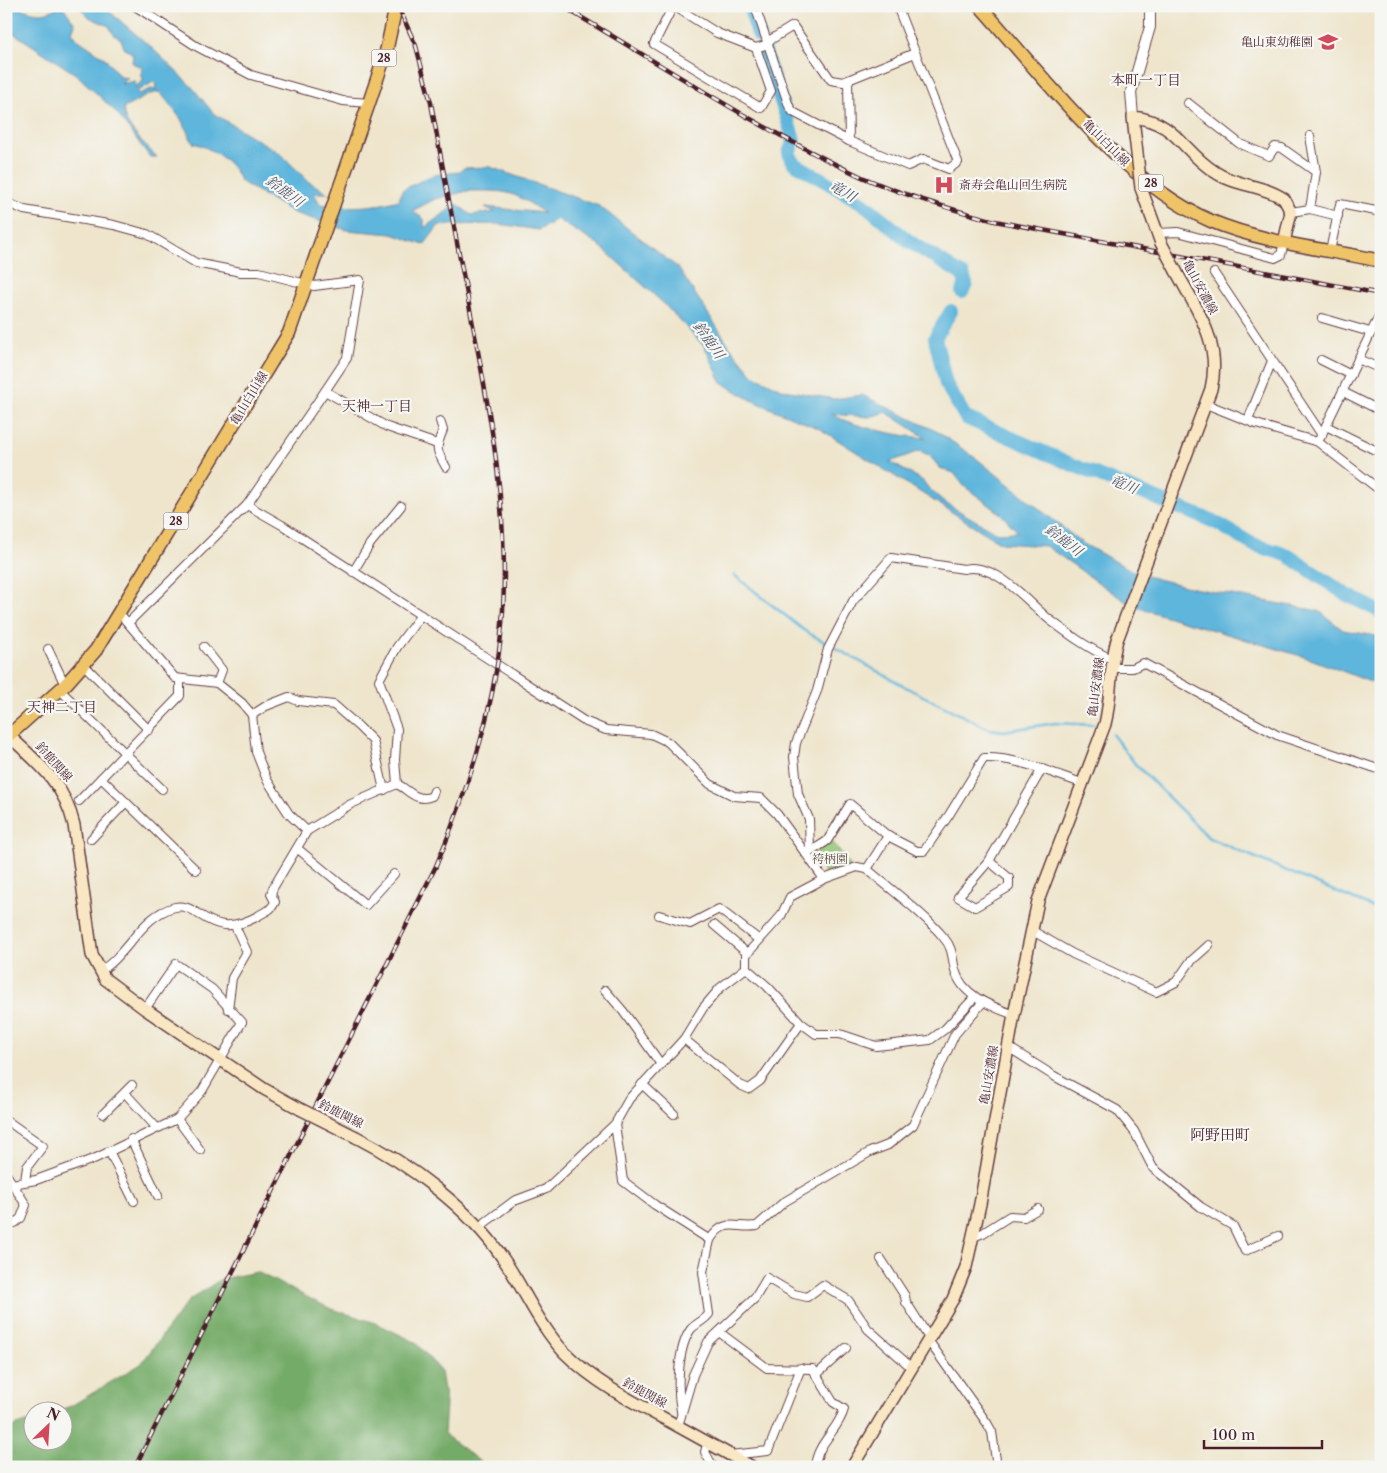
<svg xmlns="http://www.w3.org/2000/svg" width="1387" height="1473" viewBox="0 0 1387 1473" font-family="'Libre Caslon Text','Noto Serif JP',serif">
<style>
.green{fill:#92c678;stroke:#6e7252}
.forest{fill:#75ab68;stroke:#60654a}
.water{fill:#5fb6dc;stroke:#546a84;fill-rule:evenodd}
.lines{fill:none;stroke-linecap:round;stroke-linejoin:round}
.stream{stroke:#5fb6dc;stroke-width:2.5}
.river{stroke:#5fb6dc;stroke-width:14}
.minor-casing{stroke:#633d43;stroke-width:10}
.tertiary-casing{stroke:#633d43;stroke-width:12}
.secondary-casing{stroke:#633d43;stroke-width:14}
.primary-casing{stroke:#633d43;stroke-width:15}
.minor{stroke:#fff;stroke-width:8}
.tertiary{stroke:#fff;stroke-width:10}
.secondary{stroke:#f9e7c3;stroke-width:11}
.primary{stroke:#efc469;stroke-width:12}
.rail-casing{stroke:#4a1f2b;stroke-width:4.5}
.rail{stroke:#f6f6f2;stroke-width:2.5;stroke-dasharray:8;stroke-linecap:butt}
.secondary-bridge-casing{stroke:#633d43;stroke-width:14;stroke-linecap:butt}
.secondary-bridge{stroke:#f9e7c3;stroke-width:11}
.labels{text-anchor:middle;stroke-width:4.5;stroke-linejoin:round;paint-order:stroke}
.shield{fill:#f6f6f2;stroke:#7e6067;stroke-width:1}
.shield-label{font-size:11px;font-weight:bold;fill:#4a1f2b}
.poi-label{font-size:12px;fill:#4a1f2b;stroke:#f6f6f2;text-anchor:end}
.street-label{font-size:12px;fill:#4a1f2b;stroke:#f6f6f2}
.park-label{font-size:12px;fill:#605142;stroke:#f6f6f2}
.neighbourhood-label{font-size:14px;fill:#4a1f2b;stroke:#f6f6f2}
.water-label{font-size:14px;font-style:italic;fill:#515469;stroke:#f6f6f2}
.quarter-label{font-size:15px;fill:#4a1f2b;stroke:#f6f6f2}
</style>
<rect width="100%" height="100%" fill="#f6f6f2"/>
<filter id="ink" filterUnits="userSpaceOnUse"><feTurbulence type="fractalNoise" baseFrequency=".02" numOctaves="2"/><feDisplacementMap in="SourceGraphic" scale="10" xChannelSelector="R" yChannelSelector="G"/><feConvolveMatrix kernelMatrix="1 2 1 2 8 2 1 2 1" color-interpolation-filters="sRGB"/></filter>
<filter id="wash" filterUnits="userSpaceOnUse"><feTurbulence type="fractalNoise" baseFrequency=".0096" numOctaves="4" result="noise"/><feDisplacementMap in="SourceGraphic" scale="20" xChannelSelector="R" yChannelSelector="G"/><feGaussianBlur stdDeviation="1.12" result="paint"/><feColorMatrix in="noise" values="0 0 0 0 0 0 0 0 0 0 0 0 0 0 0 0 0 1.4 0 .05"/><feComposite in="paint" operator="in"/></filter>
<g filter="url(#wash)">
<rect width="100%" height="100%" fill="#eee5cc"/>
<!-- green -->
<polygon class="green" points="832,841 850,867 830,874 825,873 816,860 814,853"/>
<!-- forest -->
<polygon class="forest" points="257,1272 329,1308 376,1323 415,1342 441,1371 446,1404 444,1434 487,1467 6,1467 6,1429 32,1420 32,1440 62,1440 62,1410 59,1410 71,1406 141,1364 188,1301 221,1279"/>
<!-- water -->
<path class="water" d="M6,6c13,0 21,6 33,7 8,1 16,-6 25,-5l11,16 -3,8 5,7 28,19 15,19 8,1 -7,6 14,-3v6l9,-7 -3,-5 1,-8 -10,-4 1,-9 -9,-6 -3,-9 -7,-4 -5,-9 -20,-9 -11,-11h25l50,43 39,38 22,27 66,39 29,29 19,11h-14l6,11c28,4 52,4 79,-4l3,-10 31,-15 26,-3 5,-4 26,-1 109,39 79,62 52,79 23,28 31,15 50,9 28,-4 76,37 39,27 105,84 56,31 55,14 126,23 24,19 38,7v49l-73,-28 -176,-52 -86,-60 -45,-3 -181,-114 -67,-28 -31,-18 -17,-36 -42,-44 -63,-57 -43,-27 -18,11 -40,-6 -60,1 -15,20 -32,-11 -45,-4 -53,-17 -54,-32c-6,-19 -28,-33 -47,-38l-12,-24 -21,-27 -10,2 -26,14c-4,14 24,40 33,49h-7l-34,-45 -39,-37 -62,-41h-9zM155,81l1,9 -5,-1 -12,5 -3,-2zM467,191c40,0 43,-2 77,22l-59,-6 10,5 -24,3 -14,-11 -33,24v-9l-12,-8 23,-12zM886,412l40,26c-22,-1 -77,-12 -94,-24l37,3zM919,451l10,4 11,13 14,5 10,13 36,27 18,19 -21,1 -50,-29 -18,-15 -6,-8 -33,-19z"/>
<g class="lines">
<!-- stream -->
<g class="stream">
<polyline points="734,575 805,631 913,691 989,729 1004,731 1055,723 1095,725"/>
<polyline points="1112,734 1136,765 1209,838 1381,911"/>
</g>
<!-- river -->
<g class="river">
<polyline points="749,6 759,36"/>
<polyline points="764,50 794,140"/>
<polyline points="792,146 789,153 794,163 864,204 910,242 963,275 966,284 962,292"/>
<polyline points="951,311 935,338 946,384 966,418 1080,468 1215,522 1252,544 1287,555 1347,595 1381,612"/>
</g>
</g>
</g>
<g filter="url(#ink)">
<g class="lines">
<defs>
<g id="minor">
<polyline points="135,6 196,46 251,75 343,101 369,103"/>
<polyline points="673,6 654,44 761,108 771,91 756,48"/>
<polyline points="674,6 717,33 756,48 768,44"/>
<polyline points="755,6 789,106 793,112 849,141 848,80 915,53"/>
<polyline points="767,42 793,26 831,80 843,82 848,80"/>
<polyline points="1188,103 1240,144 1269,156 1275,147 1282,148 1316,172"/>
<polyline points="849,141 908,166 923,159 949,169 958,162 897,6"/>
<polyline points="6,202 24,210 114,225 147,234 196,263 241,272 259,272 314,286 360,280 347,358 325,391 247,505 128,623"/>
<polyline points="1310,209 1338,216"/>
<polyline points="1291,212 1310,209 1316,172 1310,136"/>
<polyline points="1157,233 1178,232 1275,258 1281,255 1284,242"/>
<polyline points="1330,251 1340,204 1381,212"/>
<polyline points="1214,273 1322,435"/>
<polyline points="1322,318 1370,332"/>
<polyline points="1358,359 1381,369"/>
<polyline points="1321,360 1351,375"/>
<polyline points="325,391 387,427 437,444"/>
<polyline points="1343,392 1381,411"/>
<polyline points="1206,404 1256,424 1318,442 1381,491"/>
<polyline points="1248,420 1272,361"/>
<path d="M440,421l3,9c-8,19 -7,20 3,37"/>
<polyline points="1326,426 1381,453"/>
<polyline points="1320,438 1381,312"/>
<polyline points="247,505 282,525 584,721 606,730 651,734 668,742 710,784 734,796 761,798 777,814 824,879"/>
<polyline points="353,572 370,544 401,506"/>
<polyline points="120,614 175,678 217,683 242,703 252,715 256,752 267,780 289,814 307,831"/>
<polyline points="204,647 222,670 217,683"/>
<polyline points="48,649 65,685"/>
<polyline points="84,665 149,730"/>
<polyline points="1111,668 1133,668 1143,663 1277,735 1381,770"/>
<polyline points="60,690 162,789"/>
<polyline points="252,715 266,706 289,697 298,701 334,705 359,727 373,741 384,790"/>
<polyline points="101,778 196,870"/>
<path d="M397,784c12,6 20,19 35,12l2,-5"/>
<polyline points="79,801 180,696 180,680"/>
<polyline points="91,839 126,802"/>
<polyline points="298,849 366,905 394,874"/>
<path d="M810,852l-1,-33 -11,-25 -4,-37 2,-14 21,-52 11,-42 25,-48 38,-43 73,11c32,-8 64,34 86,51 20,15 39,29 62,39"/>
<polyline points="807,854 827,841 850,804 888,836"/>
<polyline points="989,861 1009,878 1009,887 975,907 958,897 989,861 1042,769"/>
<path d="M867,869l21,-33 29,15h7l25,-36 35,-57c33,-1 67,15 98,25"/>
<polyline points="659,915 690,924 719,909 758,939"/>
<polyline points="714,925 747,953"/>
<polyline points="1031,930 1073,954 1156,992 1176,982 1190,962 1209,945"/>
<polyline points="746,968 767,986 801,1023 816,1034 840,1034 876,1046 930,1040 945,1029 975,997"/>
<path d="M100,971c28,-16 41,-56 75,-64 24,-6 34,36 83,9 7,-5 13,-5 17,-14l-4,-8 2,-6 34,-57 44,-27 46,-20 -2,-24 2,-31 -18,-49 18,-33 24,-32"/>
<polyline points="605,990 623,1011 660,1063"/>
<polyline points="228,1009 232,978 247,952 235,926"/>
<polyline points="684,1039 740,1085 749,1089 760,1081 801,1023"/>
<polyline points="1008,1047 1054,1076 1117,1110 1134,1131 1153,1168 1201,1207 1233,1226 1245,1251 1278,1236"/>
<polyline points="642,1084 674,1114"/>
<polyline points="125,1093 156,1127"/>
<polyline points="103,1114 132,1085"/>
<polyline points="177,1119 200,1150"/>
<polyline points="6,1120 43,1146 27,1167 25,1181"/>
<path d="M615,1124l8,57 32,24 55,35c14,-23 25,-11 47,-14l27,-24 86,-50 18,-7 25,-20 42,-91 28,-32"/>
<polyline points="131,1139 158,1196"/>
<polyline points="109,1151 134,1201"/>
<polyline points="6,1174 26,1205 21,1218 15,1223"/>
<polyline points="12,1184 36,1180 96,1158 177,1119 202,1091 242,1022 212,989 176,964 145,1009"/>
<path d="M479,1227l35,-26 32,-12 69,-65 14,-25 55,-60 19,-31 17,-20 26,-20v-13l35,-39 9,-19 34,-18 33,-12 10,2c23,20 59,46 77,69 9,10 8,20 11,32 7,26 36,36 59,45"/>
<polyline points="973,1237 983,1233 1010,1216 1024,1217 1038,1209"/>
<polyline points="881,1259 905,1296 906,1302 929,1338"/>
<path d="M719,1332l48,36 46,1 20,33 11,7c-5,21 -27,33 -29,58"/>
<polyline points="928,1340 987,1423 992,1432 997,1467"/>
<polyline points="816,1375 846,1348"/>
<path d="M681,1411c-4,-22 -4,-63 10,-82 6,-6 14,-9 18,-15l-6,-42 7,-32"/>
<polyline points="678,1426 693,1375 708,1342 755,1298 767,1278 794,1294 807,1297 823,1285 848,1300 868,1329 912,1368"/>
<polyline points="708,1442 705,1452 713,1467"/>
<polyline points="730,1455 768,1451 801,1368"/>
</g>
<polyline id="tertiary" points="1133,117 1131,92 1150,27 1150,6"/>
<g id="secondary">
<path d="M1135,136l-2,-19c44,5 49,34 82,55 20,14 49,13 69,27l7,13 -7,30"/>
<polyline points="1141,188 1161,243"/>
<path d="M6,733c31,29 58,49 68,92l18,130 13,24 40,30 119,80 36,20"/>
<path d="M356,1137c53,27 113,71 146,120 22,31 36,67 62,95 29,29 65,48 101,67 29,16 58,32 87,48"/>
<path d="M852,1467l101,-168 13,-32 14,-63 34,-189 24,-114 67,-177c7,-28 4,-57 12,-84l94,-251c11,-46 -14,-79 -35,-118"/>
</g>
<g id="primary">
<path d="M980,6c63,70 144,178 231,215 53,22 114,28 170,40"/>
<polyline points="6,738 65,685 96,650 289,333 369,103 386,52 396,6"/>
</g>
</defs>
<!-- minor casing -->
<use href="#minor" class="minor-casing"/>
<!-- tertiary casing -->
<use href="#tertiary" class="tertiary-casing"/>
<!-- secondary casing -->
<use href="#secondary" class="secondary-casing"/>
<!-- primary casing -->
<use href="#primary" class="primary-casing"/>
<!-- minor -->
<use href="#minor" class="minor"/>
<!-- tertiary -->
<use href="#tertiary" class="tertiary"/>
<!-- secondary -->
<use href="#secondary" class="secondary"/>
<!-- primary -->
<use href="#primary" class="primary"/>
<defs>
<g id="rail">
<path d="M562,6c99,58 196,123 300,171 43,19 88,32 133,44l386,73"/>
<path d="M135,1467l301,-601c34,-81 62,-167 67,-256 6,-111 -17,-218 -38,-326 -12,-60 -23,-121 -34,-181l-15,-57 -18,-40"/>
</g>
</defs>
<!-- rail casing -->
<use href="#rail" class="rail-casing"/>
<!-- rail -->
<use href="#rail" class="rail"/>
<defs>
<g id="secondary-bridge">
<polyline points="1135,136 1141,188"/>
<polyline points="1161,243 1176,271"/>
<polyline points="300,1109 356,1137"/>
</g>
</defs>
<!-- secondary-bridge casing -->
<use href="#secondary-bridge" class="secondary-bridge-casing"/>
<!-- secondary-bridge -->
<use href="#secondary-bridge" class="secondary-bridge"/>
</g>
</g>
<!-- icons -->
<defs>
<symbol id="school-bare" viewBox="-9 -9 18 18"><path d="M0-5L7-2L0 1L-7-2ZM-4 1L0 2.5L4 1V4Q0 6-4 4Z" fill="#d1495b" stroke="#f6f6f2" stroke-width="2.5" paint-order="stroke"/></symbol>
<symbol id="hospital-bare" viewBox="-9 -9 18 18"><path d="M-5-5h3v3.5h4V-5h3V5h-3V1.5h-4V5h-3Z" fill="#d1495b" stroke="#f6f6f2" stroke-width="2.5" paint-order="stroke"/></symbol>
</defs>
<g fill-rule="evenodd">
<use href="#school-bare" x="1314" y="28" width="28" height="28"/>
<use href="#hospital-bare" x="930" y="171" width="28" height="28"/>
</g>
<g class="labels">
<!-- shield labels -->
<g class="shield">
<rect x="371.5" y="49.5" width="25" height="17" rx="4"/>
<rect x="1138.5" y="174.5" width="25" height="17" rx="4"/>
<rect x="163.5" y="512.5" width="25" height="17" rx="4"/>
</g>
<g class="shield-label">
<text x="384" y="62">28</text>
<text x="1151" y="187">28</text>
<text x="176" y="525">28</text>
</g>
<!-- poi labels -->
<g class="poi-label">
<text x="1313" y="46">亀山東幼稚園</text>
<text x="959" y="189" text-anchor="start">斎寿会亀山回生病院</text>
</g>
<!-- street labels -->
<g class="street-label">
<text transform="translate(1106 143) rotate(45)" y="4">亀山白山線</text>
<text transform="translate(1200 287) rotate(62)" y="4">亀山安濃線</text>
<text transform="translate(249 398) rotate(-59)" y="4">亀山白山線</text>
<text transform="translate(1096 687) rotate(-83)" y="4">亀山安濃線</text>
<text transform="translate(54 762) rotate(48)" y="4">鈴鹿関線</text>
<text transform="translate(989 1075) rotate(-80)" y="4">亀山安濃線</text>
<text transform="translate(341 1114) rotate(27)" y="4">鈴鹿関線</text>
<text transform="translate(645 1393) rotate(29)" y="4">鈴鹿関線</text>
</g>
<!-- park labels -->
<g class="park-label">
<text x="830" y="863">袴柄園</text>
</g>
<!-- neighbourhood labels -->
<g class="neighbourhood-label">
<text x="1146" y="85">本町一丁目</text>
<text x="377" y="411">天神一丁目</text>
<text x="62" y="712">天神二丁目</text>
</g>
<!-- water labels -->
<g class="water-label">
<text transform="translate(285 191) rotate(36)" y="5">鈴鹿川</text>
<text transform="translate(843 191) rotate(30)" y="5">竜川</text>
<text transform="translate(709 340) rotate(55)" y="5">鈴鹿川</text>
<text transform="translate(1124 484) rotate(23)" y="5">竜川</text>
<text transform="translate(1064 540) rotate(37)" y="5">鈴鹿川</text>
</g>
<!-- quarter labels -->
<g class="quarter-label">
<text x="1220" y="1140">阿野田町</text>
</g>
</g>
<!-- margin -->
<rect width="1387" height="1473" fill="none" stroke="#f6f6f2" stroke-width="25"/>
<!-- north arrow -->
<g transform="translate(48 1426) rotate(25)"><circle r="24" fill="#f6f6f2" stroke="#b1a0a2"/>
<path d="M0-4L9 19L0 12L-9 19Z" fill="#d1495b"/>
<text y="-8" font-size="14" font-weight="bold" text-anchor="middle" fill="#4a1f2b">N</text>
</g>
<!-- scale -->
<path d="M1204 1440v8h118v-8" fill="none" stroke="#4a1f2b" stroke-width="2.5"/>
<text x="1212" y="1440" font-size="15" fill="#4a1f2b" stroke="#f6f6f2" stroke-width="4" paint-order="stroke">100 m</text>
</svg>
